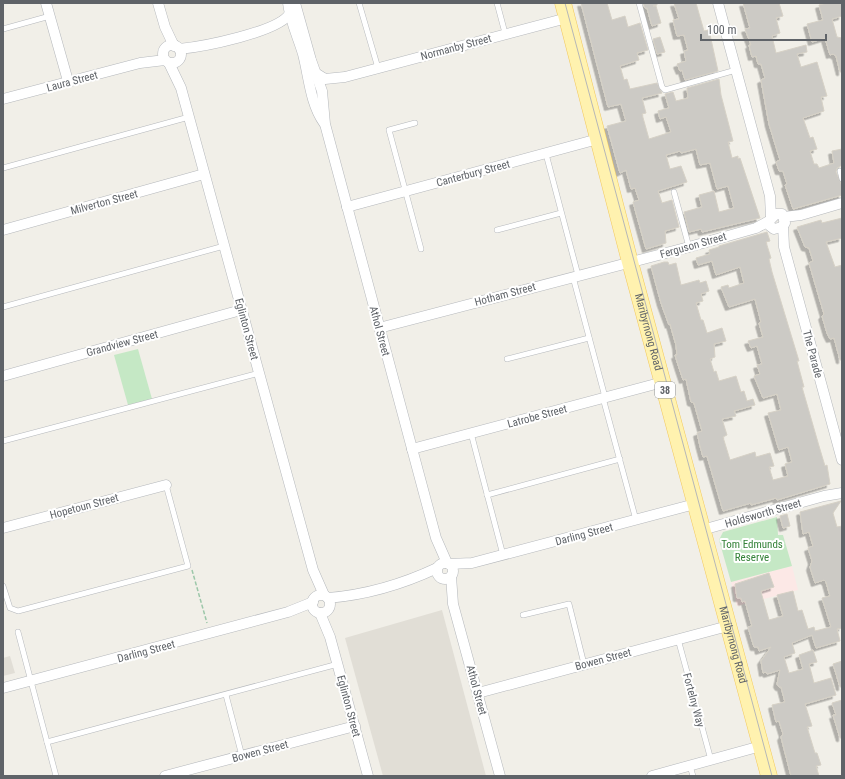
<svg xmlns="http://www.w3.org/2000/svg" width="845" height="779" viewBox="0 0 845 779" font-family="'Roboto Condensed',sans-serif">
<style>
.education{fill:#e1ded6}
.medical{fill:#fce8e6}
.green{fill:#c5e8c5}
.building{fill:#cccac5;stroke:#d6d1c6;filter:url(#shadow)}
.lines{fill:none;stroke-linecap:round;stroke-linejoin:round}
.service-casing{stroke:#b5b8bc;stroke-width:6}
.minor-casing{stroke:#b5b8bc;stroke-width:11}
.primary-casing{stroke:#f2c960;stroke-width:17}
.path{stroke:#9cc7a9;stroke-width:1.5;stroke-dasharray:4 2;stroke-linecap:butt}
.service{stroke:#fff;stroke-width:5}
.minor{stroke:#fff;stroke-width:10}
.primary{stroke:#fff2af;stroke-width:16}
.tram{stroke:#b6b7b8;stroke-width:1}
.labels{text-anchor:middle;stroke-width:4;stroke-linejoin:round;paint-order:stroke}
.shield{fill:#fff;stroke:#8f9295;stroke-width:1}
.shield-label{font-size:10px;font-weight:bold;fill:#5f6368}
.street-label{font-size:11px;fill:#5f6368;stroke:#fff}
.park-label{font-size:11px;fill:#348238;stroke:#fff}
</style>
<defs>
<filter id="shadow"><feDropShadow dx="-3.5" dy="3.5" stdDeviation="0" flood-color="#0004"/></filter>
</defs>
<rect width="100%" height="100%" fill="#f1efe8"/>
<!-- education -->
<g class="education">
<polygon points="442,610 486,776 383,776 345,638"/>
<polygon points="10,656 15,673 3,676 3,658"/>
</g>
<!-- medical -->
<polygon class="medical" points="792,566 798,590 737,606 731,582"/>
<!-- green -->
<g class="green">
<polygon points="138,349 152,399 128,405 114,355"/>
<polygon points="777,517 778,535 783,535 792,566 731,582 719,540 723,532"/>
</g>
<!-- building -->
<g class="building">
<polygon points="581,3 607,3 612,20 625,16 628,27 640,23 648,50 637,53 639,60 620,66 624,80 627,79 630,89 657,83 662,93 642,98 646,113 642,114 649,139 671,132 666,117 660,119 658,111 669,108 665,94 673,92 676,101 688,98 687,88 719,79 721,95 733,141 728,142 732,158 738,156 738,159 740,158 760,218 702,232 701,229 689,232 684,212 702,207 699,195 714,191 719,212 734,208 728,186 717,189 710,163 700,165 696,149 681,153 680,151 666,155 670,169 681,166 687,182 658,191 662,203 672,200 679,227 665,231 666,243 646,249 633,202 639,200 635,188 631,189 626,170 620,173 607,126 626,121 621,104 608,107"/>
<polygon points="643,3 657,3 657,5 653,6 656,6 661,23 652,26 647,8 645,8"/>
<polygon points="674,3 696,3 704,31 709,30 718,71 685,80 682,70 680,71 677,64 686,61 684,51 688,50 684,35 677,36 673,20 679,19"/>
<polygon points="743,3 779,3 783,16 776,18 780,33 772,36 776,53 806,45 807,52 797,54 801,67 817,62 827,96 821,97 824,111 803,118 810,138 813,137 817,149 810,151 814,164 817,164 819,168 834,163 832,151 842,149 842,165 837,168 836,172 842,186 842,195 793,209 785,185 787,184 783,171 779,171 776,162 780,160 769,124 761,80 765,78 761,64 758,64 756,56 752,57 749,45 751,45 745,29 750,28"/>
<polygon points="827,3 842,3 842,16 832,19 837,37 842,38 842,72 840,72 836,56 833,54 830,55 825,38 812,42 807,24 823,20 819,5"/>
<polygon points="660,37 665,52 657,54 653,39"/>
<polygon points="842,218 842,238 826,242 835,267 842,265 842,360 840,360 834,338 830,339 827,333 822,316 824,314 809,263 813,261 809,248 805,247 797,227 821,220 822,223"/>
<polygon points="767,232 770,241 766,242 771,258 769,259 772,272 799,361 797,361 804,387 802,387 819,446 825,466 827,465 830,484 777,500 776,498 751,505 751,503 723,511 707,456 703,457 700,446 697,433 702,431 694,403 691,402 686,379 683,380 679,368 675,355 677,355 676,345 670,324 669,325 661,303 651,266 664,262 668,262 669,265 676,263 681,285 699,280 700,283 706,281 709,291 701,294 703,301 696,303 701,320 703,320 707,333 722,328 726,341 714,344 715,357 710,359 714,372 716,371 719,381 736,376 741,392 744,391 747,401 753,399 755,405 734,411 736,416 722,419 727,435 723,437 730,460 755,452 756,457 770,453 774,466 769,467 773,480 788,476 785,464 792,462 788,447 779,450 768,413 781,410 777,394 763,398 754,376 760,374 757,365 762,364 757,346 751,348 748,341 763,337 759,323 761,322 755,299 729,307 721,287 728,285 729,288 744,283 740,267 716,275 712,261 698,265 696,258 710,254 709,250 719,247 719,246"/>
<polygon points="841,501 833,513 837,527 842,526 842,628 837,629 840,641 816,648 812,635 792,643 795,653 784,657 789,673 803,669 799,655 813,650 817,662 809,664 814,683 831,678 836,695 805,704 812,726 807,727 815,753 817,753 821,765 816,766 819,776 791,776 781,737 783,734 779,721 776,722 772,705 785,702 781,687 779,687 777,684 780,670 767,674 766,672 763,673 761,661 771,647 759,651 758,647 754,647 748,627 752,626 745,601 742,602 741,598 737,598 735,584 769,573 774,587 761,591 761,592 769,620 783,616 777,595 793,591 798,611 802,610 808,629 814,627 815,631 831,627 822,598 830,596 826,582 824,580 815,583 810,567 812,561 808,548 813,546 809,532 803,534 800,512"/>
<polygon points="787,514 790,526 783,528 780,516"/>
<polygon points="842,661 842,687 840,687 833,664"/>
<polygon points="842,700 842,738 840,738 833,715 836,715 832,703"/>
</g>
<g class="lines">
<defs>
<g id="service">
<polyline points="359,3 378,68"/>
<polyline points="497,3 505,33"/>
<polyline points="639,3 662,87 665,90 736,70"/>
<polyline points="3,29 50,16"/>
<polyline points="415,123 389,130 421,249"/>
<polyline points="546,154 578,275"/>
<polyline points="3,168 189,117"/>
<polyline points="840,171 842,179"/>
<polyline points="674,192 689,247"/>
<polyline points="497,230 561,213"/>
<polyline points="573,277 605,397"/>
<polyline points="3,307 224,246"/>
<polyline points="507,359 589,338"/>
<polyline points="603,398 636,520"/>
<polyline points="471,433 503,555"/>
<polyline points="3,441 259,373"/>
<polyline points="487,495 620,459"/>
<polyline points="3,586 10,608 18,611 188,566 166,485"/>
<polyline points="523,615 569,604 584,664"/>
<polyline points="18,632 56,776"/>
<polyline points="678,639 711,760"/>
<polyline points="226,695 242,756"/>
<polyline points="47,742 338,664"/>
<polyline points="690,766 693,776"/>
</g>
<g id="minor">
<polyline points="46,3 68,81"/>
<polyline points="158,3 165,27 174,46"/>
<path d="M288,3c2,18 10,34 15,51 6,23 7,49 21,69"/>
<polyline points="295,3 311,60 322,91 325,124 436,538 447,563"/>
<polyline points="718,3 770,196 771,217"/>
<circle cx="172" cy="54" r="9"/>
<path d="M179,49c22,-2 101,-17 111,-36"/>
<polyline points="169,63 181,88 313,570 324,595"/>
<polyline points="317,74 325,79 345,77 567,18"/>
<polyline points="3,99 140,63 165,60"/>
<polyline points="347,207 598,139"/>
<polyline points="784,217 801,215 842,203"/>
<polyline points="783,225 784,247 842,460"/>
<polyline points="3,230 204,174"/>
<polyline points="379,328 689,247 756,228 769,221 776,214 782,214 785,223 782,227 774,229 770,226 769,221"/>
<polyline points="3,376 241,310"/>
<polyline points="412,449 663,382"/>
<polyline points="3,528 166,485"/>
<polyline points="702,530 824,496 842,493"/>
<circle cx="445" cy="571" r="8"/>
<polyline points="449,564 472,563 695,504"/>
<polyline points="451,576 453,604 500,776"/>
<circle cx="321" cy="604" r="9"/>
<path d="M328,598c37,-3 75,-14 109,-30"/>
<polyline points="320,613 330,637 368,776"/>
<polyline points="3,688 288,612 313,602"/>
<polyline points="478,693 728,626"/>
<polyline points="165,776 355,726"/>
<polyline points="652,776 761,746"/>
</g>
<g id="primary">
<path id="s1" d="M563,3l67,259 139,514"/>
</g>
</defs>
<!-- service casing -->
<use href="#service" class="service-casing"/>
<!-- minor casing -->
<use href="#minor" class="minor-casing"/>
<!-- primary casing -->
<use href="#primary" class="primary-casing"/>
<!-- path -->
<polyline class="path" points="192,570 207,623"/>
<!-- service -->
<use href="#service" class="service"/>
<!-- minor -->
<use href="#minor" class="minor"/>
<!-- primary -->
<use href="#primary" class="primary"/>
<!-- tram -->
<polyline class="tram" points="565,3 772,776"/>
</g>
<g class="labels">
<!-- shield labels -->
<rect class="shield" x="655" y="382" width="20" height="16" rx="3"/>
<g class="shield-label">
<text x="665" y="394">38</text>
</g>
<!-- street labels -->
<g class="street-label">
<text transform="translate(456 47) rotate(-15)" y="4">Normanby Street</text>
<text transform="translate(72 81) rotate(-15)" y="4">Laura Street</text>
<text transform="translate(473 173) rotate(-15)" y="4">Canterbury Street</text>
<text transform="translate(104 202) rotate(-15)" y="4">Milverton Street</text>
<text transform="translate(693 245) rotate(-16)" y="4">Ferguson Street</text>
<text transform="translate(505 294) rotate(-15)" y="4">Hotham Street</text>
<text transform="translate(247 329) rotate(75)" y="4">Eglinton Street</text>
<text transform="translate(380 331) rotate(75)" y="4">Athol Street</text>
<text dy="4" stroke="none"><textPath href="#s1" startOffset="340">Maribyrnong Road</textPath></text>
<text transform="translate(122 343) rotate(-15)" y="4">Grandview Street</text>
<text transform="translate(813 354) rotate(75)" y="4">The Parade</text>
<text transform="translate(537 416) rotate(-15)" y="4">Latrobe Street</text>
<text transform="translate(84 506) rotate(-15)" y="4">Hopetoun Street</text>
<text transform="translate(763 513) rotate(-16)" y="4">Holdsworth Street</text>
<text transform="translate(584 534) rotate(-15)" y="4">Darling Street</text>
<text dy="4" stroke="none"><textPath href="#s1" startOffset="664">Maribyrnong Road</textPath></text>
<text transform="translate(146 651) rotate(-15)" y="4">Darling Street</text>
<text transform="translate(603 659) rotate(-15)" y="4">Bowen Street</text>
<text transform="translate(477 690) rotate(75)" y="4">Athol Street</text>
<text transform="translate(694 700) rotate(75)" y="4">Fortelny Way</text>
<text transform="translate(349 706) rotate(75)" y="4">Eglinton Street</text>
<text transform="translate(260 751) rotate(-15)" y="4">Bowen Street</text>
</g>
<!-- park labels -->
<g class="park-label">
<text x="752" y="548">Tom Edmunds<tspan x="752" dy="13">Reserve</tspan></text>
</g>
</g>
<!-- border -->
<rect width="845" height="779" fill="none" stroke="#5f6368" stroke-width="8"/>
<!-- scale -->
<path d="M701 34v6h125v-6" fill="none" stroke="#5f6368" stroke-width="2"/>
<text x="707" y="34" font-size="12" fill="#5f6368" stroke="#ffffff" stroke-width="3" paint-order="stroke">100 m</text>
</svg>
